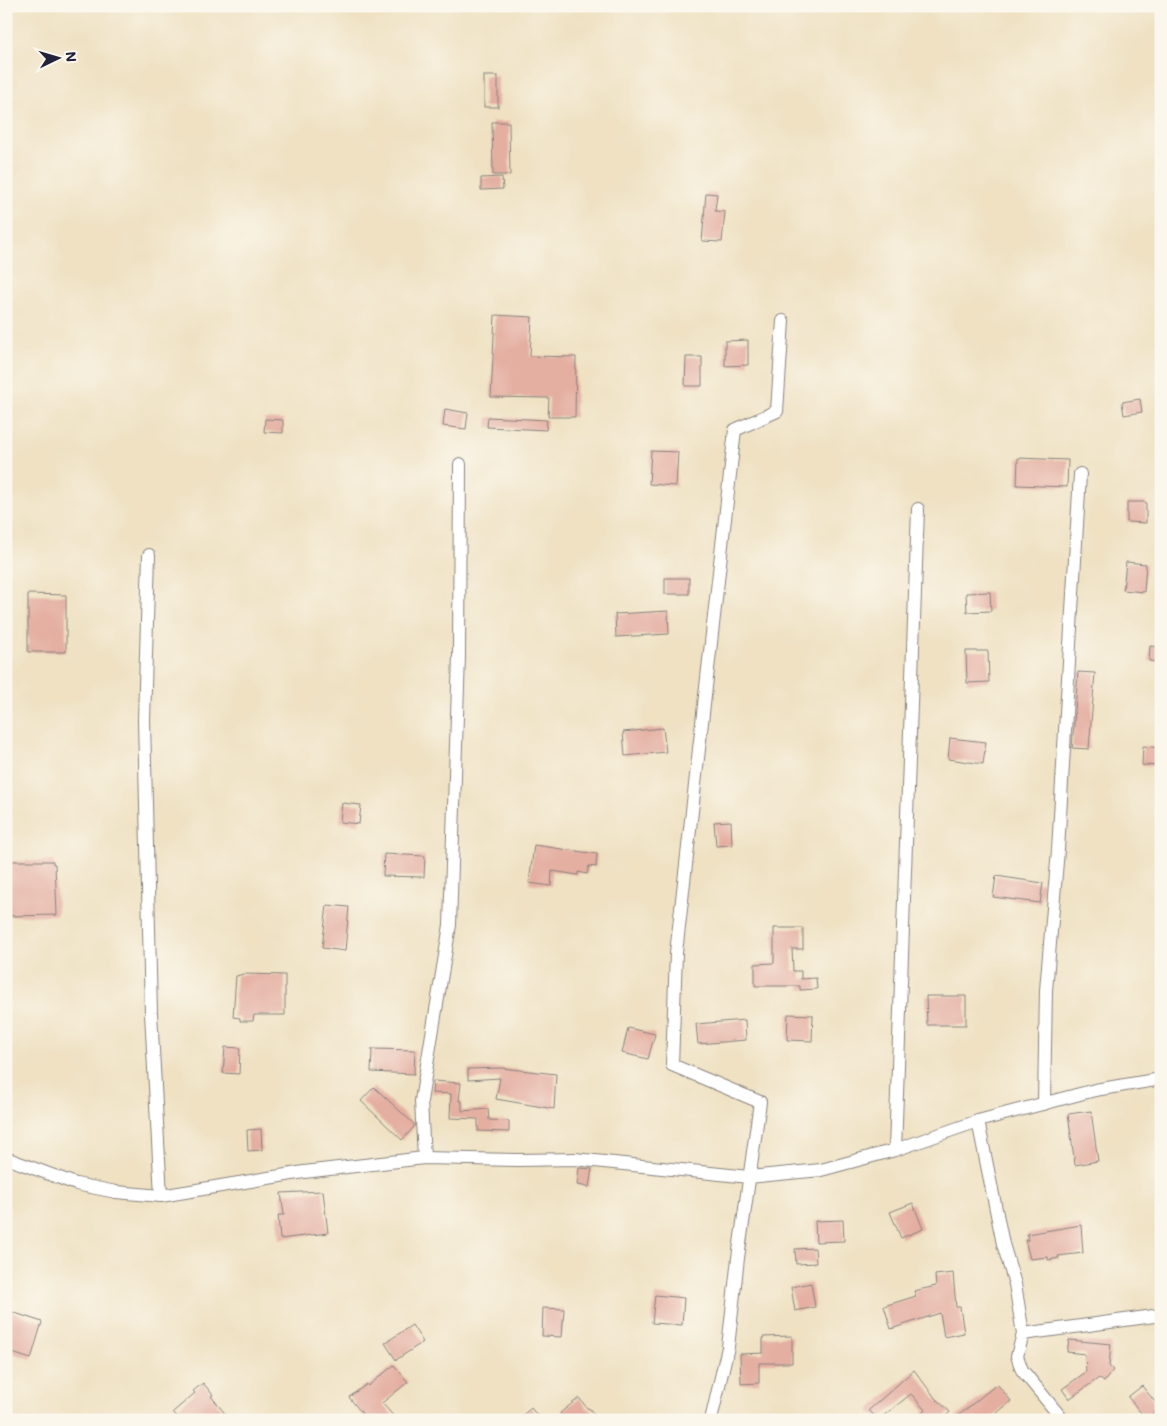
<svg xmlns="http://www.w3.org/2000/svg" width="1167" height="1426" viewBox="0 0 1167 1426" font-family="Mali,sans-serif">
<style>
.building{fill:#e4aea1}
.lines{fill:none;stroke-linecap:round;stroke-linejoin:round}
.minor-casing{stroke:#88827e;stroke-width:14}
.minor{stroke:#fff;stroke-width:12}
</style>
<rect width="100%" height="100%" fill="#fbf7ec"/>
<filter id="ink" filterUnits="userSpaceOnUse"><feTurbulence type="fractalNoise" baseFrequency=".02" numOctaves="2"/><feDisplacementMap in="SourceGraphic" scale="10" xChannelSelector="R" yChannelSelector="G"/><feConvolveMatrix kernelMatrix="1 2 1 2 8 2 1 2 1" color-interpolation-filters="sRGB"/></filter>
<filter id="wash" filterUnits="userSpaceOnUse"><feTurbulence type="fractalNoise" baseFrequency=".0096" numOctaves="4" result="noise"/><feDisplacementMap in="SourceGraphic" scale="20" xChannelSelector="R" yChannelSelector="G"/><feGaussianBlur stdDeviation="1.12" result="paint"/><feColorMatrix in="noise" values="0 0 0 0 0 0 0 0 0 0 0 0 0 0 0 0 0 1.4 0 .05"/><feComposite in="paint" operator="in"/></filter>
<g filter="url(#wash)">
<rect width="100%" height="100%" fill="#efe1c2"/>
<g id="blocks">
<!-- building -->
<g class="building">
<rect x="484" y="76" width="14" height="31"/>
<polygon points="492,122 509,122 510,175 493,175"/>
<polygon points="502,177 503,189 481,190 481,178"/>
<polygon points="706,193 717,194 715,211 725,212 722,242 702,241"/>
<polygon points="495,315 532,317 530,356 576,357 575,417 548,417 549,398 491,397"/>
<polygon points="748,340 748,365 725,366 725,341"/>
<polygon points="686,357 702,357 702,386 685,386"/>
<polygon points="1140,399 1142,412 1124,415 1122,402"/>
<polygon points="445,409 468,413 466,429 443,426"/>
<polygon points="488,417 547,420 546,430 487,427"/>
<polygon points="265,419 283,420 283,433 264,432"/>
<polygon points="651,451 678,452 676,486 649,484"/>
<polygon points="1018,458 1068,460 1067,487 1017,485"/>
<polygon points="1127,502 1146,502 1146,523 1127,522"/>
<polygon points="1126,562 1146,564 1144,592 1123,590"/>
<rect x="665" y="578" width="24" height="16"/>
<polygon points="990,592 991,611 967,612 966,593"/>
<polygon points="28,594 66,595 66,652 28,652"/>
<polygon points="668,611 669,634 616,637 615,614"/>
<polygon points="1150,646 1161,647 1161,662 1149,661"/>
<polygon points="966,651 988,651 989,682 967,683"/>
<polygon points="1078,672 1095,673 1089,749 1072,748"/>
<polygon points="663,728 666,752 625,756 623,732"/>
<polygon points="950,738 986,742 983,764 948,759"/>
<polygon points="1143,746 1161,748 1161,766 1142,765"/>
<polygon points="342,803 361,805 359,824 340,822"/>
<polygon points="731,821 732,845 716,846 714,822"/>
<polygon points="534,845 597,854 596,867 589,866 587,874 578,872 578,875 552,871 551,886 529,883"/>
<polygon points="384,854 425,856 424,877 383,876"/>
<polygon points="6,861 53,861 53,864 55,864 57,915 8,916"/>
<polygon points="996,876 1043,883 1040,903 993,897"/>
<polygon points="327,905 349,907 345,951 322,948"/>
<polygon points="774,928 803,928 803,949 792,949 793,971 801,971 801,979 816,978 817,989 800,990 800,986 755,986 755,964 774,963"/>
<polygon points="244,974 285,975 285,1015 254,1015 253,1021 240,1021 240,1018 233,1017 236,976"/>
<polygon points="926,996 966,996 966,1025 927,1025"/>
<polygon points="788,1014 813,1015 812,1041 787,1040"/>
<polygon points="745,1020 746,1040 698,1044 696,1024"/>
<polygon points="628,1028 655,1034 648,1059 622,1053"/>
<polygon points="225,1047 240,1048 239,1074 223,1073"/>
<polygon points="372,1049 415,1050 414,1074 371,1072"/>
<polygon points="502,1068 556,1074 554,1109 496,1099 500,1078 468,1080 468,1069"/>
<polygon points="433,1081 461,1083 459,1101 462,1101 462,1111 488,1109 489,1120 509,1121 509,1132 478,1131 478,1119 450,1118 451,1094 432,1093"/>
<polygon points="374,1087 414,1124 414,1127 402,1140 361,1101"/>
<polygon points="1091,1111 1098,1161 1075,1165 1068,1114"/>
<polygon points="261,1129 262,1150 248,1151 247,1130"/>
<polygon points="579,1168 592,1169 589,1187 577,1185"/>
<polygon points="323,1191 328,1233 280,1239 278,1215 284,1215 281,1193"/>
<polygon points="913,1203 923,1229 901,1238 890,1212"/>
<polygon points="843,1220 844,1241 816,1242 815,1221"/>
<polygon points="1081,1225 1083,1253 1058,1256 1059,1258 1048,1260 1048,1257 1030,1259 1025,1240 1028,1240 1027,1234"/>
<polygon points="815,1248 816,1263 796,1264 795,1249"/>
<polygon points="953,1273 956,1307 960,1307 964,1333 944,1337 940,1313 891,1329 884,1306 916,1296 914,1291 936,1286 935,1275"/>
<polygon points="811,1283 815,1307 795,1311 791,1287"/>
<polygon points="655,1295 684,1298 682,1325 652,1323"/>
<polygon points="543,1308 564,1309 562,1337 542,1336"/>
<polygon points="6,1310 42,1322 31,1359 6,1351 10,1329 6,1328"/>
<polygon points="412,1325 423,1342 396,1360 385,1343"/>
<polygon points="792,1336 792,1363 759,1363 759,1383 741,1384 740,1354 763,1353 763,1337"/>
<polygon points="1069,1340 1111,1344 1109,1366 1113,1370 1104,1382 1099,1378 1069,1399 1062,1389 1086,1372 1085,1354 1067,1352"/>
<polygon points="394,1365 408,1382 382,1403 397,1420 367,1420 349,1397 367,1384 368,1386"/>
<polygon points="914,1370 936,1399 950,1412 941,1420 928,1420 922,1413 925,1410 911,1394 878,1420 869,1410"/>
<polygon points="203,1383 213,1395 211,1396 230,1420 180,1420 173,1412 195,1393 193,1391"/>
<polygon points="997,1384 1011,1401 989,1420 953,1420"/>
<polygon points="1142,1386 1160,1408 1146,1419 1128,1397"/>
<polygon points="579,1398 588,1409 589,1408 598,1420 566,1420 560,1413"/>
<polygon points="531,1408 541,1420 517,1420"/>
</g>
</g>
</g>
<g filter="url(#ink)">
<use href="#blocks" fill-opacity="0" stroke="#88827e" stroke-width="1"/>
<g class="lines">
<defs>
<g id="minor">
<polyline points="149,555 144,720 151,1013 161,1196"/>
<polyline points="1044,1104 1046,990 1058,850 1080,474"/>
<polyline points="978,1121 1003,1244 1015,1284 1023,1334 1017,1356 1022,1370 1063,1420"/>
<polyline points="895,1150 918,509"/>
<polyline points="6,1158 76,1184 116,1192 161,1196 304,1172 424,1158 519,1160 575,1159 749,1177 821,1170 895,1150 978,1121 1095,1090 1161,1079"/>
<polyline points="424,1158 421,1101 450,925 459,656 460,464"/>
<polyline points="1023,1334 1161,1315"/>
<polyline points="711,1420 728,1347 738,1258 760,1102 672,1065 676,953 735,430 777,411 783,321"/>
</g>
</defs>
<!-- minor casing -->
<use href="#minor" class="minor-casing"/>
<!-- minor -->
<use href="#minor" class="minor"/>
</g>
</g>
<!-- margin -->
<rect width="1167" height="1426" fill="none" stroke="#fbf7ec" stroke-width="25"/>
<!-- north arrow -->
<g transform="translate(58 58) rotate(85)" stroke="#fbf7ec" stroke-width="4" paint-order="stroke">
<path d="M0-4L9 19L0 12L-9 19Z" fill="#22223b"/>
<text y="-8" font-size="14" font-weight="bold" text-anchor="middle" fill="#22223b">N</text>
</g>
</svg>
